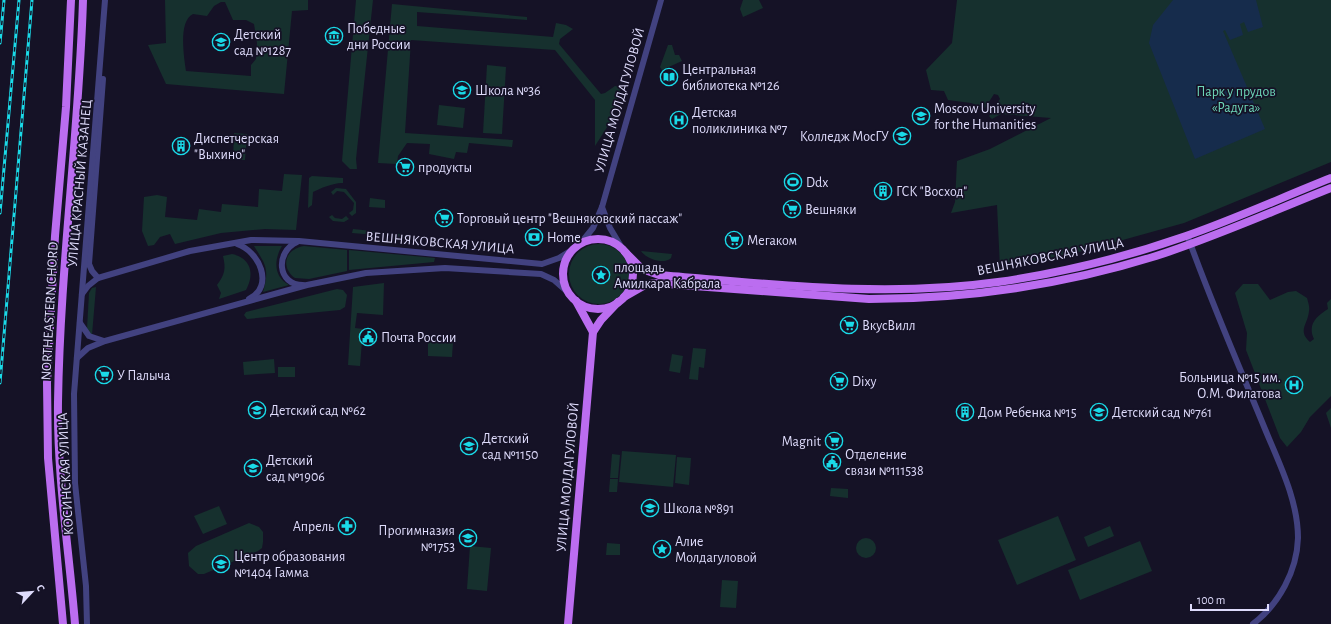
<svg xmlns="http://www.w3.org/2000/svg" width="1331" height="624" viewBox="0 0 1331 624" font-family="'Alegreya Sans',sans-serif">
<style>
.green{fill:#16302e;fill-rule:evenodd}
.water{fill:#162c4c}
.lines{fill:none;stroke-linecap:round;stroke-linejoin:round}
.minor{stroke:#424280;stroke-width:6}
.major{stroke:#bb6df0;stroke-width:8}
.rail-casing{stroke:#1adae8;stroke-width:3}
.rail{stroke:#151226;stroke-width:1.5;stroke-dasharray:4.5;stroke-linecap:butt}
.labels{text-anchor:middle;stroke-width:3.5;stroke-linejoin:round;paint-order:stroke}
.poi-label{font-size:14px;fill:#dedbfb;stroke:#151226;text-anchor:start}
.park-label{font-size:14px;fill:#6dd5b8;stroke:#151226}
.street-label{font-size:14px;fill:#dedbfb;stroke:#151226}
</style>
<rect width="100%" height="100%" fill="#151226"/>
<!-- green -->
<g class="green">
<path d="M165,0h143v10l-16,1 -8,83 -118,-10 -18,-39 18,-2zM221,2h4l8,18h13l8,4 3,19 -1,16 -5,6v11l-65,-5c-2,-14 -8,-50 7,-57l14,2 7,-10z"/>
<polygon points="356,0 373,0 356,159 357,169 350,169 342,161"/>
<polygon points="743,0 759,0 763,8 743,17 740,9"/>
<polygon points="957,0 1331,0 1331,162 1184,223 1083,251 1000,268 997,205 951,213 955,202 957,161 990,149 1051,118 1001,114 992,119 989,116 1000,99 998,95 994,94 985,108 971,103 948,100 944,91 931,90 926,70 952,43"/>
<polygon points="392,4 527,17 527,20 417,12 417,26 553,37 556,23 566,25 573,29 560,39 559,44 601,94 605,93 615,86 621,87 611,121 595,146 595,100 555,50 411,40 405,133 513,140 512,147 469,143 467,153 456,152 454,159 429,154 430,144 407,143 398,156 397,164 378,163"/>
<polygon points="668,45 672,45 675,55 679,55 682,61 662,70 660,67"/>
<polygon points="487,65 506,67 502,134 483,133"/>
<polygon points="439,105 465,108 463,128 437,125"/>
<polygon points="234,133 247,134 245,160 233,160"/>
<polygon points="284,174 302,175 296,230 265,229 221,233 175,244 170,234 160,237 154,245 148,246 142,231 144,197 157,195 167,197 165,217 197,220 199,209 221,212 222,204 258,207 259,189 282,191"/>
<path d="M312,176l31,2v5c-7,-1 -23,5 -30,9l-1,13 -4,3 1,-30z"/>
<polygon points="336,188 346,189 356,202 356,213 352,216 349,213 353,210 354,203 344,192 337,191 333,195 331,192"/>
<polygon points="370,198 385,200 385,208 369,207"/>
<polygon points="332,215 335,218 342,219 346,216 349,219 344,222 333,221 329,217"/>
<polygon points="353,229 400,234 402,237 352,233"/>
<circle cx="599" cy="274" r="30"/>
<path d="M254,246h28c-8,13 -9,31 7,39l-26,7c7,-24 2,-28 -9,-46z"/>
<path d="M304,246l43,4v21l-38,8 -14,-1c-15,-11 -10,-29 9,-32z"/>
<polygon points="349,250 435,258 434,262 349,270"/>
<path d="M641,251l31,3 -1,4c-7,7 -25,1 -30,-7z"/>
<path d="M232,254c19,4 23,20 14,36l-27,9 2,-6 -4,-8c8,-11 9,-16 6,-29z"/>
<polygon points="384,283 383,315 357,313 355,328 363,329 360,366 348,365 353,287"/>
<path d="M1243,284h15l12,16 18,-8 8,-1 11,7c1,4 3,9 2,13 -1,13 -12,20 1,31l4,-3c-7,-15 3,-23 14,-30l-1,-6 4,-4v97l-21,21 -9,15 -14,15 -7,-9 -34,-88 1,-17 -12,-40z"/>
<polygon points="96,287 92,335 87,329 89,293 92,288"/>
<polygon points="337,289 343,290 347,295 345,307 340,310 247,319 244,315 246,312"/>
<polygon points="428,341 453,342 452,357 428,356"/>
<polygon points="693,348 706,349 704,368 699,367 698,380 689,379"/>
<polygon points="672,354 683,356 680,373 669,371"/>
<polygon points="274,359 275,373 244,375 243,362"/>
<rect x="278" y="367" width="17" height="10"/>
<polygon points="1331,408 1331,428 1326,413"/>
<polygon points="622,451 676,455 673,487 619,482"/>
<polygon points="612,454 620,455 618,478 610,478"/>
<polygon points="677,457 691,458 689,485 675,483"/>
<polygon points="610,479 618,479 617,492 609,492"/>
<polygon points="831,488 848,489 848,498 830,496"/>
<polygon points="219,506 227,524 203,534 194,516"/>
<polygon points="1058,516 1076,560 1017,585 998,540"/>
<polygon points="249,523 259,527 263,532 263,542 262,548 258,551 204,574 198,574 189,566 188,553 196,546"/>
<polygon points="1110,526 1114,536 1088,547 1084,537"/>
<circle cx="866" cy="548" r="10"/>
<polygon points="1140,541 1152,571 1080,600 1068,570"/>
<polygon points="607,543 620,544 620,555 606,555"/>
<polygon points="470,546 491,548 487,591 467,589"/>
<polygon points="722,580 738,581 736,608 720,607"/>
</g>
<!-- water -->
<polygon class="water" points="1173,0 1256,0 1263,27 1248,32 1244,22 1240,24 1243,35 1230,40 1225,30 1223,31 1265,129 1195,159 1149,43 1153,25"/>
<g class="lines">
<!-- minor -->
<g class="minor">
<polyline points="602,207 610,228 622,248"/>
<path d="M1189,240c23,64 50,126 76,189 14,34 33,71 33,109 -1,33 -19,66 -45,86"/>
<path d="M297,242c-22,10 -20,43 6,43"/>
<path d="M237,244c22,7 38,42 12,55"/>
<polyline points="580,244 593,228 602,207 661,0"/>
<polyline points="98,278 92,271 89,264 103,79"/>
<polyline points="82,294 88,286 98,278 190,251 251,240 299,241 542,264 559,258 575,248"/>
<polyline points="80,323 89,336 104,341"/>
<polyline points="77,358 88,348 105,341 307,285 366,273 445,268 541,274 554,280 571,295"/>
<polyline points="87,624 86,586 75,483 74,394 105,0"/>
</g>
<!-- major -->
<g class="major">
<circle cx="598" cy="274" r="35"/>
<path d="M625,252l17,17 17,6c112,9 226,23 339,7 63,-9 128,-25 188,-46 49,-17 97,-39 145,-58"/>
<path d="M624,297l21,-12 9,-2 215,16c97,0 194,-14 287,-43 59,-19 117,-45 175,-68"/>
<polyline points="576,301 593,332"/>
<polyline points="63,624 48,458 47,383 55,236 66,107 71,0"/>
<path d="M75,624c-6,-74 -18,-148 -17,-222 2,-135 21,-268 25,-402"/>
<polyline points="568,624 593,332 601,320 618,302"/>
</g>
<defs>
<g id="rail">
<polyline points="0,43 4,0"/>
<polyline points="0,213 19,0"/>
<polyline points="0,383 32,0"/>
</g>
</defs>
<!-- rail casing -->
<use href="#rail" class="rail-casing"/>
<!-- rail -->
<use href="#rail" class="rail"/>
</g>
<!-- icons -->
<defs>
<symbol id="museum-ring" viewBox="-11 -11 22 22"><circle r="9.5" fill="#151226" stroke="#1adae8" stroke-width="1.5"/><path d="M0-6L6-3V-2H-6V-3ZM-5-1h2V3h-2ZM-1-1h2V3h-2ZM3-1h2V3H3ZM-6 4H6V6H-6Z" fill="#1adae8"/></symbol>
<symbol id="school-ring" viewBox="-11 -11 22 22"><circle r="9.5" fill="#151226" stroke="#1adae8" stroke-width="1.5"/><path d="M0-5L7-2L0 1L-7-2ZM-4 1L0 2.5L4 1V4Q0 6-4 4Z" fill="#1adae8"/></symbol>
<symbol id="library-ring" viewBox="-11 -11 22 22"><circle r="9.5" fill="#151226" stroke="#1adae8" stroke-width="1.5"/><path d="M-6-4Q-3-5.5-.7-3.5V5Q-3 3-6 4ZM6-4Q3-5.5 .7-3.5V5Q3 3 6 4Z" fill="#1adae8"/></symbol>
<symbol id="university-ring" viewBox="-11 -11 22 22"><circle r="9.5" fill="#151226" stroke="#1adae8" stroke-width="1.5"/><path d="M0-5L7-2L0 1L-7-2ZM-4 1L0 2.5L4 1V4Q0 6-4 4Z" fill="#1adae8"/></symbol>
<symbol id="hospital-ring" viewBox="-11 -11 22 22"><circle r="9.5" fill="#151226" stroke="#1adae8" stroke-width="1.5"/><path d="M-5-5h3v3.5h4V-5h3V5h-3V1.5h-4V5h-3Z" fill="#1adae8"/></symbol>
<symbol id="building-ring" viewBox="-11 -11 22 22"><circle r="9.5" fill="#151226" stroke="#1adae8" stroke-width="1.5"/><path d="M-4-6H4V6H1V3H-1V6H-4ZM-2.5-4.3h1.7v1.8h-1.7ZM.8-4.3h1.7v1.8H.8ZM-2.5-1h1.7V.8h-1.7ZM.8-1h1.7V.8H.8Z" fill="#1adae8"/></symbol>
<symbol id="supermarket-ring" viewBox="-11 -11 22 22"><circle r="9.5" fill="#151226" stroke="#1adae8" stroke-width="1.5"/><path d="M-6-5.5h2.5l.6 2H6L4.5 2H-2.5L-4.4-4H-6ZM-1.5 3.2a1.3 1.3 0 1 0 .1 0ZM3 3.2a1.3 1.3 0 1 0 .1 0Z" fill="#1adae8"/></symbol>
<symbol id="stadium-ring" viewBox="-11 -11 22 22"><circle r="9.5" fill="#151226" stroke="#1adae8" stroke-width="1.5"/><path d="M0-5a6.5 5 0 1 0 0 10a6.5 5 0 1 0 0-10ZM-3.5-1.8h7v3.6h-7Z" fill="#1adae8"/></symbol>
<symbol id="bank-ring" viewBox="-11 -11 22 22"><circle r="9.5" fill="#151226" stroke="#1adae8" stroke-width="1.5"/><path d="M-6-4H6V4H-6ZM0-2.3a2.3 2.3 0 1 0 0 4.6a2.3 2.3 0 1 0 0-4.6Z" fill="#1adae8"/></symbol>
<symbol id="sight-ring" viewBox="-11 -11 22 22"><circle r="9.5" fill="#151226" stroke="#1adae8" stroke-width="1.5"/><path d="M0-6L1.8-2.2L6-1.7L2.9 1.2L3.7 5.4L0 3.3L-3.7 5.4L-2.9 1.2L-6-1.7L-1.8-2.2Z" fill="#1adae8"/></symbol>
<symbol id="civic-ring" viewBox="-11 -11 22 22"><circle r="9.5" fill="#151226" stroke="#1adae8" stroke-width="1.5"/><path d="M-.6-6.5H3V-4.5H.6V-3L4-1V1h2V6H-6V1h2V-1L-.6-3ZM-1.2 2.5V6h2.4V2.5Z" fill="#1adae8"/></symbol>
<symbol id="pharmacy-ring" viewBox="-11 -11 22 22"><circle r="9.5" fill="#151226" stroke="#1adae8" stroke-width="1.5"/><path d="M-2-6h4v4h4v4h-4v4h-4v-4h-4v-4h4Z" fill="#1adae8"/></symbol>
</defs>
<g fill-rule="evenodd">
<use href="#museum-ring" x="324" y="26" width="20" height="20"/>
<use href="#school-ring" x="211" y="32" width="20" height="20"/>
<use href="#library-ring" x="659" y="67" width="20" height="20"/>
<use href="#school-ring" x="452" y="80" width="20" height="20"/>
<use href="#university-ring" x="911" y="106" width="20" height="20"/>
<use href="#hospital-ring" x="669" y="110" width="20" height="20"/>
<use href="#university-ring" x="892" y="126" width="20" height="20"/>
<use href="#building-ring" x="171" y="136" width="20" height="20"/>
<use href="#supermarket-ring" x="395" y="157" width="20" height="20"/>
<use href="#stadium-ring" x="783" y="172" width="20" height="20"/>
<use href="#building-ring" x="873" y="181" width="20" height="20"/>
<use href="#supermarket-ring" x="782" y="199" width="20" height="20"/>
<use href="#supermarket-ring" x="434" y="208" width="20" height="20"/>
<use href="#bank-ring" x="524" y="227" width="20" height="20"/>
<use href="#supermarket-ring" x="724" y="230" width="20" height="20"/>
<use href="#sight-ring" x="591" y="265" width="20" height="20"/>
<use href="#supermarket-ring" x="839" y="315" width="20" height="20"/>
<use href="#civic-ring" x="358" y="327" width="20" height="20"/>
<use href="#supermarket-ring" x="94" y="365" width="20" height="20"/>
<use href="#supermarket-ring" x="829" y="371" width="20" height="20"/>
<use href="#hospital-ring" x="1284" y="375" width="20" height="20"/>
<use href="#school-ring" x="247" y="400" width="20" height="20"/>
<use href="#building-ring" x="955" y="402" width="20" height="20"/>
<use href="#school-ring" x="1089" y="402" width="20" height="20"/>
<use href="#supermarket-ring" x="824" y="431" width="20" height="20"/>
<use href="#school-ring" x="459" y="436" width="20" height="20"/>
<use href="#civic-ring" x="822" y="452" width="20" height="20"/>
<use href="#school-ring" x="243" y="458" width="20" height="20"/>
<use href="#school-ring" x="640" y="498" width="20" height="20"/>
<use href="#pharmacy-ring" x="337" y="516" width="20" height="20"/>
<use href="#school-ring" x="458" y="528" width="20" height="20"/>
<use href="#sight-ring" x="652" y="539" width="20" height="20"/>
<use href="#school-ring" x="211" y="554" width="20" height="20"/>
</g>
<g class="labels">
<!-- poi labels -->
<g class="poi-label">
<text x="347" y="33">Победные<tspan x="347" dy="16">дни России</tspan></text>
<text x="234" y="39">Детский<tspan x="234" dy="16">сад №1287</tspan></text>
<text x="682" y="74">Центральная<tspan x="682" dy="16">библиотека №126</tspan></text>
<text x="475" y="95">Школа №36</text>
<text x="934" y="113">Moscow University<tspan x="934" dy="16">for the Humanities</tspan></text>
<text x="692" y="117">Детская<tspan x="692" dy="16">поликлиника №7</tspan></text>
<text x="889" y="141" text-anchor="end">Колледж МосГУ</text>
<text x="194" y="143">Диспетчерская<tspan x="194" dy="16">"Выхино"</tspan></text>
<text x="418" y="172">продукты</text>
<text x="806" y="187">Ddx</text>
<text x="896" y="196">ГСК "Восход"</text>
<text x="805" y="214">Вешняки</text>
<text x="457" y="223">Торговый центр "Вешняковский пассаж"</text>
<text x="547" y="242">Home</text>
<text x="747" y="245">Мегаком</text>
<text x="614" y="272">площадь<tspan x="614" dy="16">Амилкара Кабрала</tspan></text>
<text x="862" y="330">ВкусВилл</text>
<text x="381" y="342">Почта России</text>
<text x="117" y="380">У Палыча</text>
<text x="1281" y="382" text-anchor="end">Больница №15 им.<tspan x="1281" dy="16">О.М. Филатова</tspan></text>
<text x="852" y="386">Dixy</text>
<text x="270" y="415">Детский сад №62</text>
<text x="978" y="417">Дом Ребенка №15</text>
<text x="1112" y="417">Детский сад №761</text>
<text x="482" y="443">Детский<tspan x="482" dy="16">сад №1150</tspan></text>
<text x="821" y="446" text-anchor="end">Magnit</text>
<text x="845" y="459">Отделение<tspan x="845" dy="16">связи №111538</tspan></text>
<text x="266" y="465">Детский<tspan x="266" dy="16">сад №1906</tspan></text>
<text x="663" y="513">Школа №891</text>
<text x="334" y="531" text-anchor="end">Апрель</text>
<text x="455" y="535" text-anchor="end">Прогимназия<tspan x="455" dy="16">№1753</tspan></text>
<text x="675" y="546">Алие<tspan x="675" dy="16">Молдагуловой</tspan></text>
<text x="234" y="561">Центр образования<tspan x="234" dy="16">№1404 Гамма</tspan></text>
</g>
<!-- park labels -->
<g class="park-label">
<text x="1236" y="96">Парк у прудов<tspan x="1236" dy="16">«Радуга»</tspan></text>
</g>
<!-- street labels -->
<g class="street-label">
<text transform="translate(619 100) rotate(-74)" y="5">УЛИЦА МОЛДАГУЛОВОЙ</text>
<text transform="translate(79 183) rotate(-85)" y="5">УЛИЦА КРАСНЫЙ КАЗАНЕЦ</text>
<text transform="translate(440 242) rotate(5)" y="5">ВЕШНЯКОВСКАЯ УЛИЦА</text>
<text transform="translate(1050 256) rotate(-11)" y="5">ВЕШНЯКОВСКАЯ УЛИЦА</text>
<text transform="translate(49 311) rotate(-87)" y="5">NORTHEASTERN CHORD</text>
<text transform="translate(65 474) rotate(-93)" y="5">КОСИНСКАЯ УЛИЦА</text>
<text transform="translate(567 477) rotate(-85)" y="5">УЛИЦА МОЛДАГУЛОВОЙ</text>
</g>
</g>
<!-- north arrow -->
<g transform="translate(32 592) rotate(64)" stroke="#151226" stroke-width="3" paint-order="stroke">
<path d="M0-3L7 15L0 10L-7 15Z" fill="#dedbfb"/>
<text y="-6" font-size="11" font-weight="bold" text-anchor="middle" fill="#dedbfb">С</text>
</g>
<!-- scale -->
<path d="M1191 604v6h77v-6" fill="none" stroke="#dedbfb" stroke-width="2"/>
<text x="1197" y="604" font-size="12" fill="#dedbfb" stroke="#151226" stroke-width="3" paint-order="stroke">100 m</text>
</svg>
